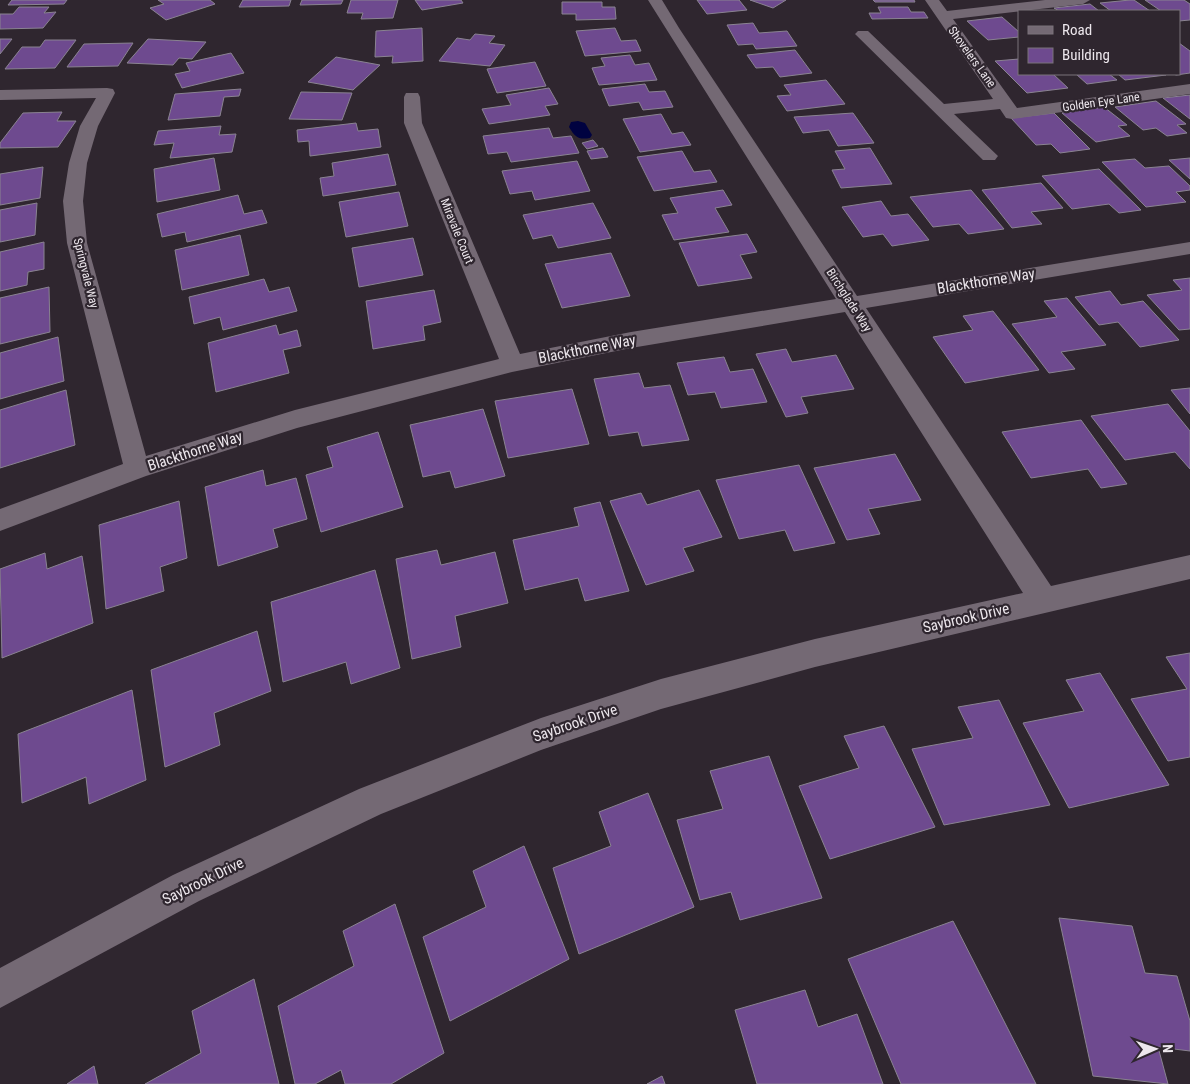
<svg xmlns="http://www.w3.org/2000/svg" width="1190" height="1084" viewBox="0 0 1190 1084" font-family="'Roboto Condensed',sans-serif">
<style>
.water{fill:#000240}
.building{fill:#6e4a8f;stroke:#8a8391}
.lines{fill:none;stroke-linecap:round;stroke-linejoin:round}
.minor{fill:#746974;fill-rule:evenodd}
.labels{text-anchor:middle;stroke-width:4.5;stroke-linejoin:round;paint-order:stroke}
.far-street-label{font-size:12px;fill:#ede7ed;stroke:#2f262f}
.street-label{font-size:15px;fill:#ede7ed;stroke:#2f262f}
</style>
<rect width="100%" height="100%" fill="#2f262f"/>
<!-- water -->
<path class="water" d="M578,121l7,2 7,12 -2,3c-12,2 -15,-1 -21,-11l2,-5z"/>
<!-- building -->
<g class="building">
<polygon points="12,0 67,0 64,4 8,5"/>
<polygon points="158,0 210,0 215,4 166,20 150,8 164,4"/>
<polygon points="243,0 291,0 289,6 239,7"/>
<polygon points="302,0 343,0 341,4 300,5"/>
<polygon points="351,0 398,0 393,18 361,19 363,13 347,13"/>
<polygon points="415,0 461,0 463,3 422,10"/>
<polygon points="697,0 739,0 747,10 707,14"/>
<polygon points="750,0 786,0 773,8"/>
<polygon points="873,0 914,0 915,2 875,2"/>
<polygon points="1130,0 1134,0 1150,11 1111,11 1100,3"/>
<polygon points="1145,0 1184,0 1190,4 1190,20 1179,21 1179,11 1161,11"/>
<polygon points="562,2 602,2 602,7 615,7 616,19 576,20 576,14 562,14"/>
<polygon points="1090,4 1099,11 1059,11 1054,8"/>
<polygon points="19,7 49,7 44,13 56,12 43,28 0,29 0,14 13,14"/>
<polygon points="878,7 908,7 911,12 924,12 928,18 872,19 869,13 881,13"/>
<polygon points="1002,17 1019,32 1019,37 988,40 967,21"/>
<polygon points="753,23 759,33 787,31 797,46 756,49 753,44 738,45 727,25"/>
<polygon points="422,28 423,61 392,63 393,56 375,57 376,31"/>
<polygon points="615,28 621,41 636,40 641,51 585,56 576,31"/>
<polygon points="475,34 495,36 489,43 505,45 490,66 439,61 457,38 470,40"/>
<polygon points="0,39 12,39 0,54"/>
<polygon points="148,39 206,42 192,59 179,58 173,65 127,63"/>
<polygon points="45,40 76,40 55,68 5,69 22,47 40,47"/>
<polygon points="133,43 118,66 67,67 84,44"/>
<polygon points="1179,43 1190,51 1190,73 1176,75 1174,74 1179,74"/>
<polygon points="795,50 812,73 780,77 773,67 756,68 747,55"/>
<polygon points="231,53 244,73 182,88 175,74 190,71 186,63"/>
<polygon points="630,55 635,65 649,63 657,80 599,85 592,68 605,66 601,58"/>
<polygon points="336,57 380,65 353,90 308,82"/>
<polygon points="1019,59 1019,74 1053,74 1068,88 1027,93 995,61"/>
<polygon points="535,62 546,86 497,93 487,69"/>
<polygon points="1076,74 1109,74 1117,80 1087,84"/>
<polygon points="1118,74 1164,74 1166,75 1125,80"/>
<polygon points="826,80 845,104 787,111 777,96 791,95 784,85"/>
<polygon points="645,84 649,92 665,91 673,107 643,110 639,102 609,106 602,89"/>
<polygon points="549,88 558,104 545,106 550,115 489,124 482,109 511,105 506,95"/>
<polygon points="241,89 239,96 224,97 220,116 168,120 175,94"/>
<polygon points="301,92 352,93 342,120 289,119"/>
<polygon points="1190,95 1190,119 1163,98"/>
<polygon points="1156,101 1186,124 1177,125 1187,133 1167,136 1156,128 1143,130 1115,107"/>
<polygon points="1104,107 1127,125 1118,126 1130,136 1096,142 1062,113"/>
<polygon points="62,112 57,121 76,121 58,147 0,148 0,143 23,113"/>
<polygon points="853,113 874,143 838,146 829,130 803,133 794,117"/>
<polygon points="1054,113 1090,149 1060,153 1051,144 1036,145 1011,118"/>
<polygon points="661,114 672,134 683,132 691,145 640,152 623,119"/>
<polygon points="356,123 358,131 378,129 381,147 310,156 309,141 298,142 297,130"/>
<polygon points="221,126 219,135 236,134 232,152 170,158 174,143 154,145 158,131"/>
<polygon points="549,128 553,138 571,136 579,153 511,162 507,152 488,154 483,136"/>
<polygon points="593,140 598,146 587,149 582,143"/>
<polygon points="603,148 608,157 591,159 587,151"/>
<polygon points="870,148 892,184 841,188 832,170 845,169 835,151"/>
<polygon points="682,151 694,172 710,170 717,182 654,191 637,157"/>
<polygon points="388,154 396,185 323,196 320,178 334,176 332,163"/>
<polygon points="214,158 220,190 157,202 154,169"/>
<polygon points="1190,158 1190,179 1169,160"/>
<polygon points="1135,159 1145,168 1169,166 1190,186 1190,190 1176,192 1186,202 1146,207 1102,162"/>
<polygon points="577,161 590,191 535,200 532,191 510,194 502,171"/>
<polygon points="43,167 40,198 0,205 0,174"/>
<polygon points="1099,169 1141,210 1119,213 1109,204 1072,209 1042,176"/>
<polygon points="1041,183 1063,208 1031,212 1042,224 1012,228 982,190"/>
<polygon points="723,190 732,205 715,208 729,232 674,240 662,215 678,213 670,198"/>
<polygon points="971,190 1004,229 968,234 959,224 933,227 910,197"/>
<polygon points="399,192 408,226 346,237 339,202"/>
<polygon points="238,195 244,214 262,210 267,223 187,242 185,232 162,237 157,214"/>
<polygon points="881,201 891,216 908,214 929,240 892,246 883,234 863,237 842,207"/>
<polygon points="37,203 35,235 0,242 0,210"/>
<polygon points="593,203 611,238 558,248 552,235 533,239 523,215"/>
<polygon points="747,234 757,252 740,255 752,278 698,286 679,243"/>
<polygon points="240,235 249,275 182,290 175,250"/>
<polygon points="413,238 423,275 359,287 352,248"/>
<polygon points="44,242 44,269 28,272 27,285 0,291 0,252"/>
<polygon points="611,253 630,296 562,308 545,264"/>
<polygon points="1190,278 1190,329 1179,330 1147,295 1182,290 1173,280"/>
<polygon points="264,279 269,292 289,287 297,311 223,330 220,317 194,324 189,297"/>
<polygon points="49,287 50,332 0,344 0,298"/>
<polygon points="434,290 441,322 423,326 425,340 373,349 366,301"/>
<polygon points="1110,291 1121,305 1143,301 1179,340 1140,347 1118,322 1099,325 1075,297"/>
<polygon points="1067,298 1106,345 1061,352 1075,369 1049,373 1012,324 1057,317 1044,301"/>
<polygon points="993,311 1039,370 965,383 933,337 973,330 963,316"/>
<polygon points="276,325 279,335 297,330 301,346 283,350 289,373 216,392 208,343"/>
<polygon points="58,337 64,381 0,399 0,353"/>
<polygon points="786,349 792,362 836,355 854,389 801,397 808,413 786,417 756,354"/>
<polygon points="724,357 730,372 753,369 767,402 721,408 715,392 688,395 677,363"/>
<polygon points="639,373 644,388 670,385 689,440 642,446 638,432 609,436 594,379"/>
<polygon points="1190,388 1190,414 1171,390"/>
<polygon points="572,389 589,444 508,458 495,401"/>
<polygon points="66,390 75,445 0,468 0,410"/>
<polygon points="1168,404 1190,431 1190,469 1175,452 1125,460 1091,416"/>
<polygon points="483,409 505,476 455,488 450,471 423,477 410,425"/>
<polygon points="1081,420 1127,484 1101,488 1088,469 1031,478 1002,432"/>
<polygon points="378,432 403,507 321,532 306,475 333,467 327,447"/>
<polygon points="895,454 921,500 868,509 880,534 847,540 814,468"/>
<polygon points="799,465 835,543 794,551 785,530 739,539 716,480"/>
<polygon points="263,470 266,486 296,478 307,519 273,529 278,547 218,566 205,487"/>
<polygon points="699,490 722,537 683,548 694,571 646,585 610,501 641,493 647,505"/>
<polygon points="179,501 187,558 160,567 164,591 106,609 99,525"/>
<polygon points="600,502 629,591 585,601 578,578 525,590 513,540 579,526 574,508"/>
<polygon points="437,550 441,565 495,552 508,603 455,616 461,647 412,659 396,559"/>
<polygon points="45,553 47,569 82,556 93,623 2,658 0,569"/>
<polygon points="375,570 400,668 351,684 346,662 283,682 271,602"/>
<polygon points="257,631 271,691 214,713 220,745 165,767 151,670"/>
<polygon points="1190,653 1190,757 1168,761 1131,699 1187,689 1166,657"/>
<polygon points="1100,673 1169,785 1069,808 1023,723 1084,711 1066,680"/>
<polygon points="132,690 146,780 89,804 86,777 22,803 18,734"/>
<polygon points="999,700 1050,805 944,825 912,749 973,738 958,707"/>
<polygon points="884,726 935,827 830,859 799,786 859,768 844,736"/>
<polygon points="769,756 822,898 740,920 731,892 700,900 677,820 723,809 710,771"/>
<polygon points="648,793 694,907 579,954 553,868 611,846 599,812"/>
<polygon points="524,846 569,959 450,1021 423,937 486,907 473,871"/>
<polygon points="395,904 444,1053 391,1084 345,1084 341,1070 315,1084 295,1084 278,1006 354,966 343,931"/>
<polygon points="1059,918 1132,926 1145,973 1177,976 1190,1021 1190,1051 1158,1047 1168,1084 1093,1076"/>
<polygon points="953,921 1036,1084 901,1084 848,959"/>
<polygon points="254,979 279,1084 145,1084 201,1053 192,1011"/>
<polygon points="805,990 818,1027 857,1014 883,1084 757,1084 735,1010"/>
<polygon points="94,1066 98,1084 67,1084"/>
<polygon points="662,1076 665,1084 647,1084"/>
</g>
<g class="lines">
<!-- minor -->
<g class="minor">
<polygon points="648,0 662,0 679,28 857,296 1190,242 1190,254 866,308 1051,586 1190,555 1190,579 815,667 661,709 541,750 381,814 199,901 0,1008 0,968 173,875 359,789 541,718 661,679 815,639 1023,593 845,312 631,348 512,372 297,428 146,476 0,531 0,509 123,464 67,243 63,201 69,163 80,126 96,98 0,100 0,90 107,88 113,89 115,93 98,126 87,163 83,201 87,243 146,456 295,410 499,359 404,123 404,97 406,93 418,93 420,97 422,123 520,354 631,332 836,299"/>
<polygon points="925,0 939,0 947,11 1045,0 1090,0 1083,4 953,19 1017,108 1190,84 1190,94 1012,119 1006,118 1000,109 954,114 998,156 995,160 983,160 855,34 858,31 868,31 944,104 993,99"/>
</g>
</g>
<g class="labels">
<!-- far-street labels -->
<g class="far-street-label">
<text transform="translate(972 57) rotate(54)" y="4">Shovelers Lane</text>
<text transform="translate(1101 102) rotate(-8)" y="4">Golden Eye Lane</text>
<text transform="translate(457 231) rotate(68)" y="4">Miravale Court</text>
<text transform="translate(86 273) rotate(76)" y="4">Springvale Way</text>
<text transform="translate(849 300) rotate(57)" y="4">Birchglade Way</text>
</g>
<!-- street labels -->
<g class="street-label">
<text transform="translate(986 281) rotate(-9)" y="5">Blackthorne Way</text>
<text transform="translate(587 349) rotate(-11)" y="5">Blackthorne Way</text>
<text transform="translate(195 451) rotate(-18)" y="5">Blackthorne Way</text>
<text transform="translate(966 618) rotate(-13)" y="5">Saybrook Drive</text>
<text transform="translate(575 723) rotate(-19)" y="5">Saybrook Drive</text>
<text transform="translate(203 881) rotate(-26)" y="5">Saybrook Drive</text>
</g>
</g>
<!-- legend -->
<rect x="1018" y="10" width="162" height="65" fill="#2f262f" stroke="#7b737b"/>
<rect x="1028" y="26" width="25" height="8" fill="#746974" stroke="#7b737b"/>
<text x="1062" y="35" font-size="15" fill="#ede7ed">Road</text>
<rect x="1028" y="48" width="25" height="15" fill="#6e4a8f" stroke="#7b737b"/>
<text x="1062" y="60" font-size="15" fill="#ede7ed">Building</text>
<!-- north arrow -->
<g transform="translate(1155 1049) rotate(88)" stroke="#2f262f" stroke-width="4" paint-order="stroke">
<path d="M0-4L9 19L0 12L-9 19Z" fill="#ede7ed"/>
<text y="-8" font-size="14" font-weight="bold" text-anchor="middle" fill="#ede7ed">N</text>
</g>
</svg>
